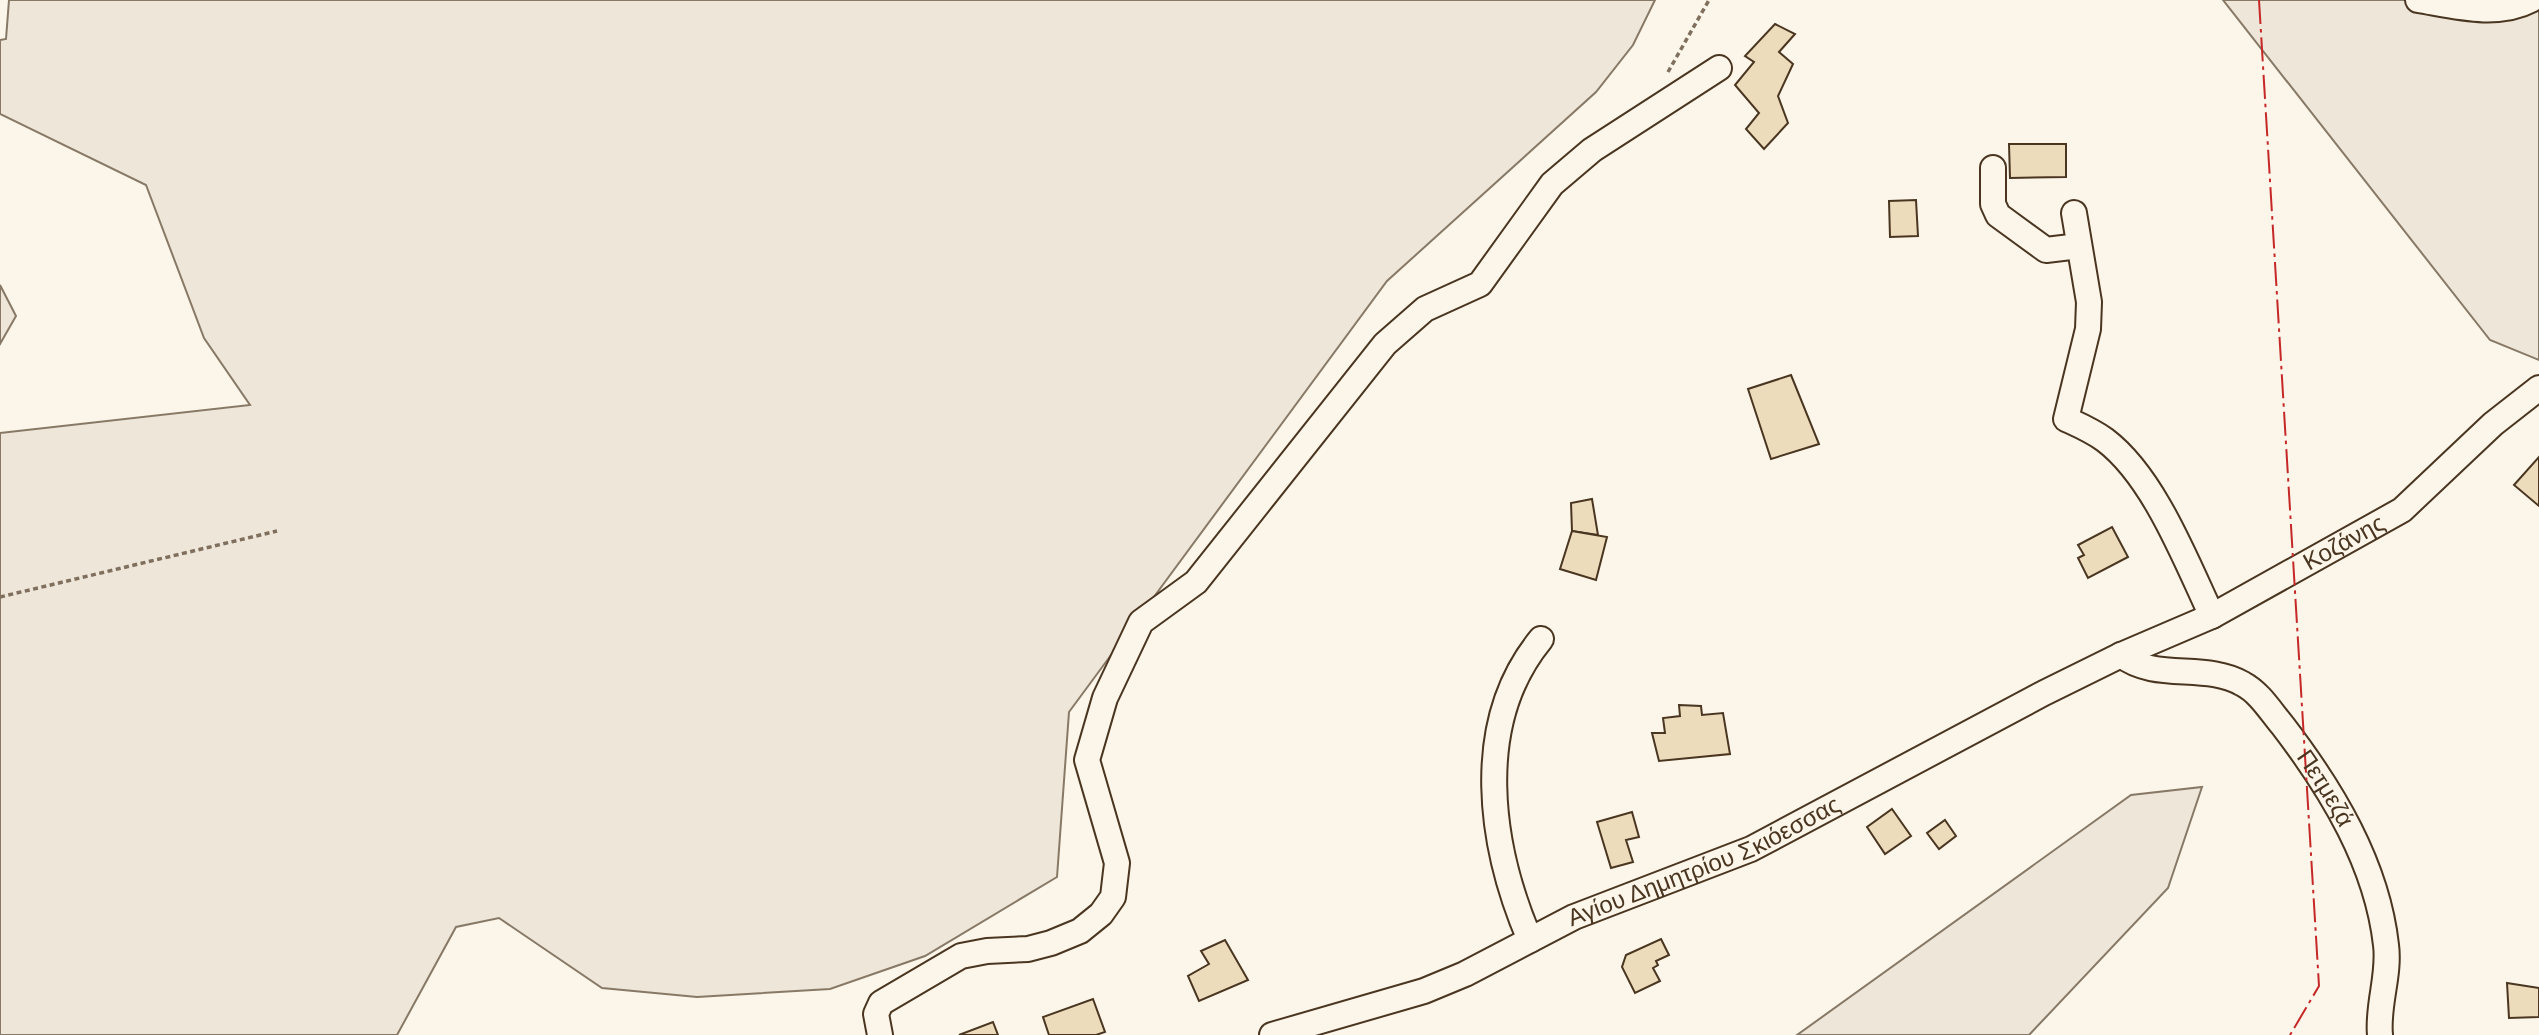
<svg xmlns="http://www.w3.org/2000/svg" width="2539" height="1035" viewBox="0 0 2539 1035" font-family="Arial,sans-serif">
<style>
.green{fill:#ede6d9;stroke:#887966;stroke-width:2}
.building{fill:#ecdcbc;stroke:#4a3520;stroke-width:2}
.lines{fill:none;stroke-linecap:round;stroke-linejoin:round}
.minor-casing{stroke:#4a3520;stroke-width:28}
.path{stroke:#7f6f5c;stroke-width:3.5;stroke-dasharray:5 3.5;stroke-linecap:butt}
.minor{stroke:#fbf6e9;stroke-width:24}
.power{stroke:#c62828;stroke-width:2;stroke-dasharray:24 5 3.5 5;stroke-linecap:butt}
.labels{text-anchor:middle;stroke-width:5;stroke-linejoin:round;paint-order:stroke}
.street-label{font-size:24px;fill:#4a3520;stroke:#fbf6e9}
</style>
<rect width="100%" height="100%" fill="#fbf6e9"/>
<!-- green -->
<g class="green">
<polygon points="9,0 1655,0 1633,45 1596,92 1387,281 1069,712 1057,877 925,956 830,989 697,997 602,988 499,918 456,927 397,1035 0,1035 0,433 250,405 204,338 146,185 0,114 0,40 6,39"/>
<polygon points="2223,0 2539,0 2539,360 2490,340"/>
<polygon points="0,285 16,316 0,344"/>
<polygon points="2202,787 2168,888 2029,1035 1797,1035 2131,795"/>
</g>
<!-- building -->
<g class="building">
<polygon points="1775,24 1795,34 1779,52 1793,64 1778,96 1788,123 1764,149 1746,129 1759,113 1735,85 1754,62 1745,56"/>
<polygon points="2009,144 2066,144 2066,177 2010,178"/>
<polygon points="1916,200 1918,236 1890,237 1889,201"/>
<polygon points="1791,375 1819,444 1771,459 1748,389"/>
<polygon points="2539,457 2539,506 2514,485"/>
<polygon points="1592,499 1598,535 1572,531 1571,503"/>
<polygon points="2112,527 2128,557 2088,578 2078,558 2084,555 2078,545"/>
<polygon points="1572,531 1607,537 1596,580 1560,569"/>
<polygon points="1679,705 1701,706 1702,715 1723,713 1730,754 1659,761 1652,733 1665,733 1663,718 1680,716"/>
<polygon points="1892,809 1911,836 1885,854 1867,827"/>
<polygon points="1632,812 1639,837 1626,840 1633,862 1611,868 1597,822"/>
<polygon points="1945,820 1956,836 1939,849 1927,833"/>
<polygon points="1661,939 1669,955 1656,961 1658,965 1653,968 1660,981 1635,993 1622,967 1626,955"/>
<polygon points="1225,940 1248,980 1199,1001 1188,976 1209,964 1201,951"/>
<polygon points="2507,983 2539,988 2539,1017 2509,1018"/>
<polygon points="1093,999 1105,1032 1096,1035 1049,1035 1043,1017"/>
<polygon points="993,1022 998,1035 959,1035"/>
</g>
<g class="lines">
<defs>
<g id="minor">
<path d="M2418,0c36,6 79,18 113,0"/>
<polyline points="1993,168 1993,204 1998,215 2046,250 2079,246"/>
<path d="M2074,213l15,89 -1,27 -22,90c13,6 27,12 39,21 49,37 81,121 107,176"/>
<path id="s1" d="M2121,655c35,27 84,7 122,29 17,9 28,28 40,42 49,64 94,138 103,219 4,30 -9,60 -6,90"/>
<path d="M1530,940c-40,-93 -59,-216 11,-301"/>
<polyline points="880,1035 876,1014 881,1003 961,956 987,951 1028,949 1051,943 1080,931 1101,914 1113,897 1117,863 1087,760 1105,698 1141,622 1196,582 1385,344 1425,309 1480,284 1552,184 1592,150 1719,68"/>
<path id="s2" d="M1272,1035l152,-44 41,-17 109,-57 177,-68 293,-156 77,-38 91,-39 190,-106 91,-86 46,-36"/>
</g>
</defs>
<!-- minor casing -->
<use href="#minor" class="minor-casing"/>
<!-- path -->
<g class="path">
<polyline points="1668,72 1709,0"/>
<polyline points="0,597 277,531"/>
</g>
<!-- minor -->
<use href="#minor" class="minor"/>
<!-- power -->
<polyline class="power" points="2259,0 2319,986 2290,1035"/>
</g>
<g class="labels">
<!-- street labels -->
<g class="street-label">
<text dy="8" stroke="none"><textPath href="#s2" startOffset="1183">Κοζάνης</textPath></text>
<text dy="8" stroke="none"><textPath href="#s1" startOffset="261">Πετμεζά</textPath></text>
<text dy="8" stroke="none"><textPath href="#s2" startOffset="467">Αγίου Δημητρίου Σκιόεσσας</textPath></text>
</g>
</g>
</svg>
